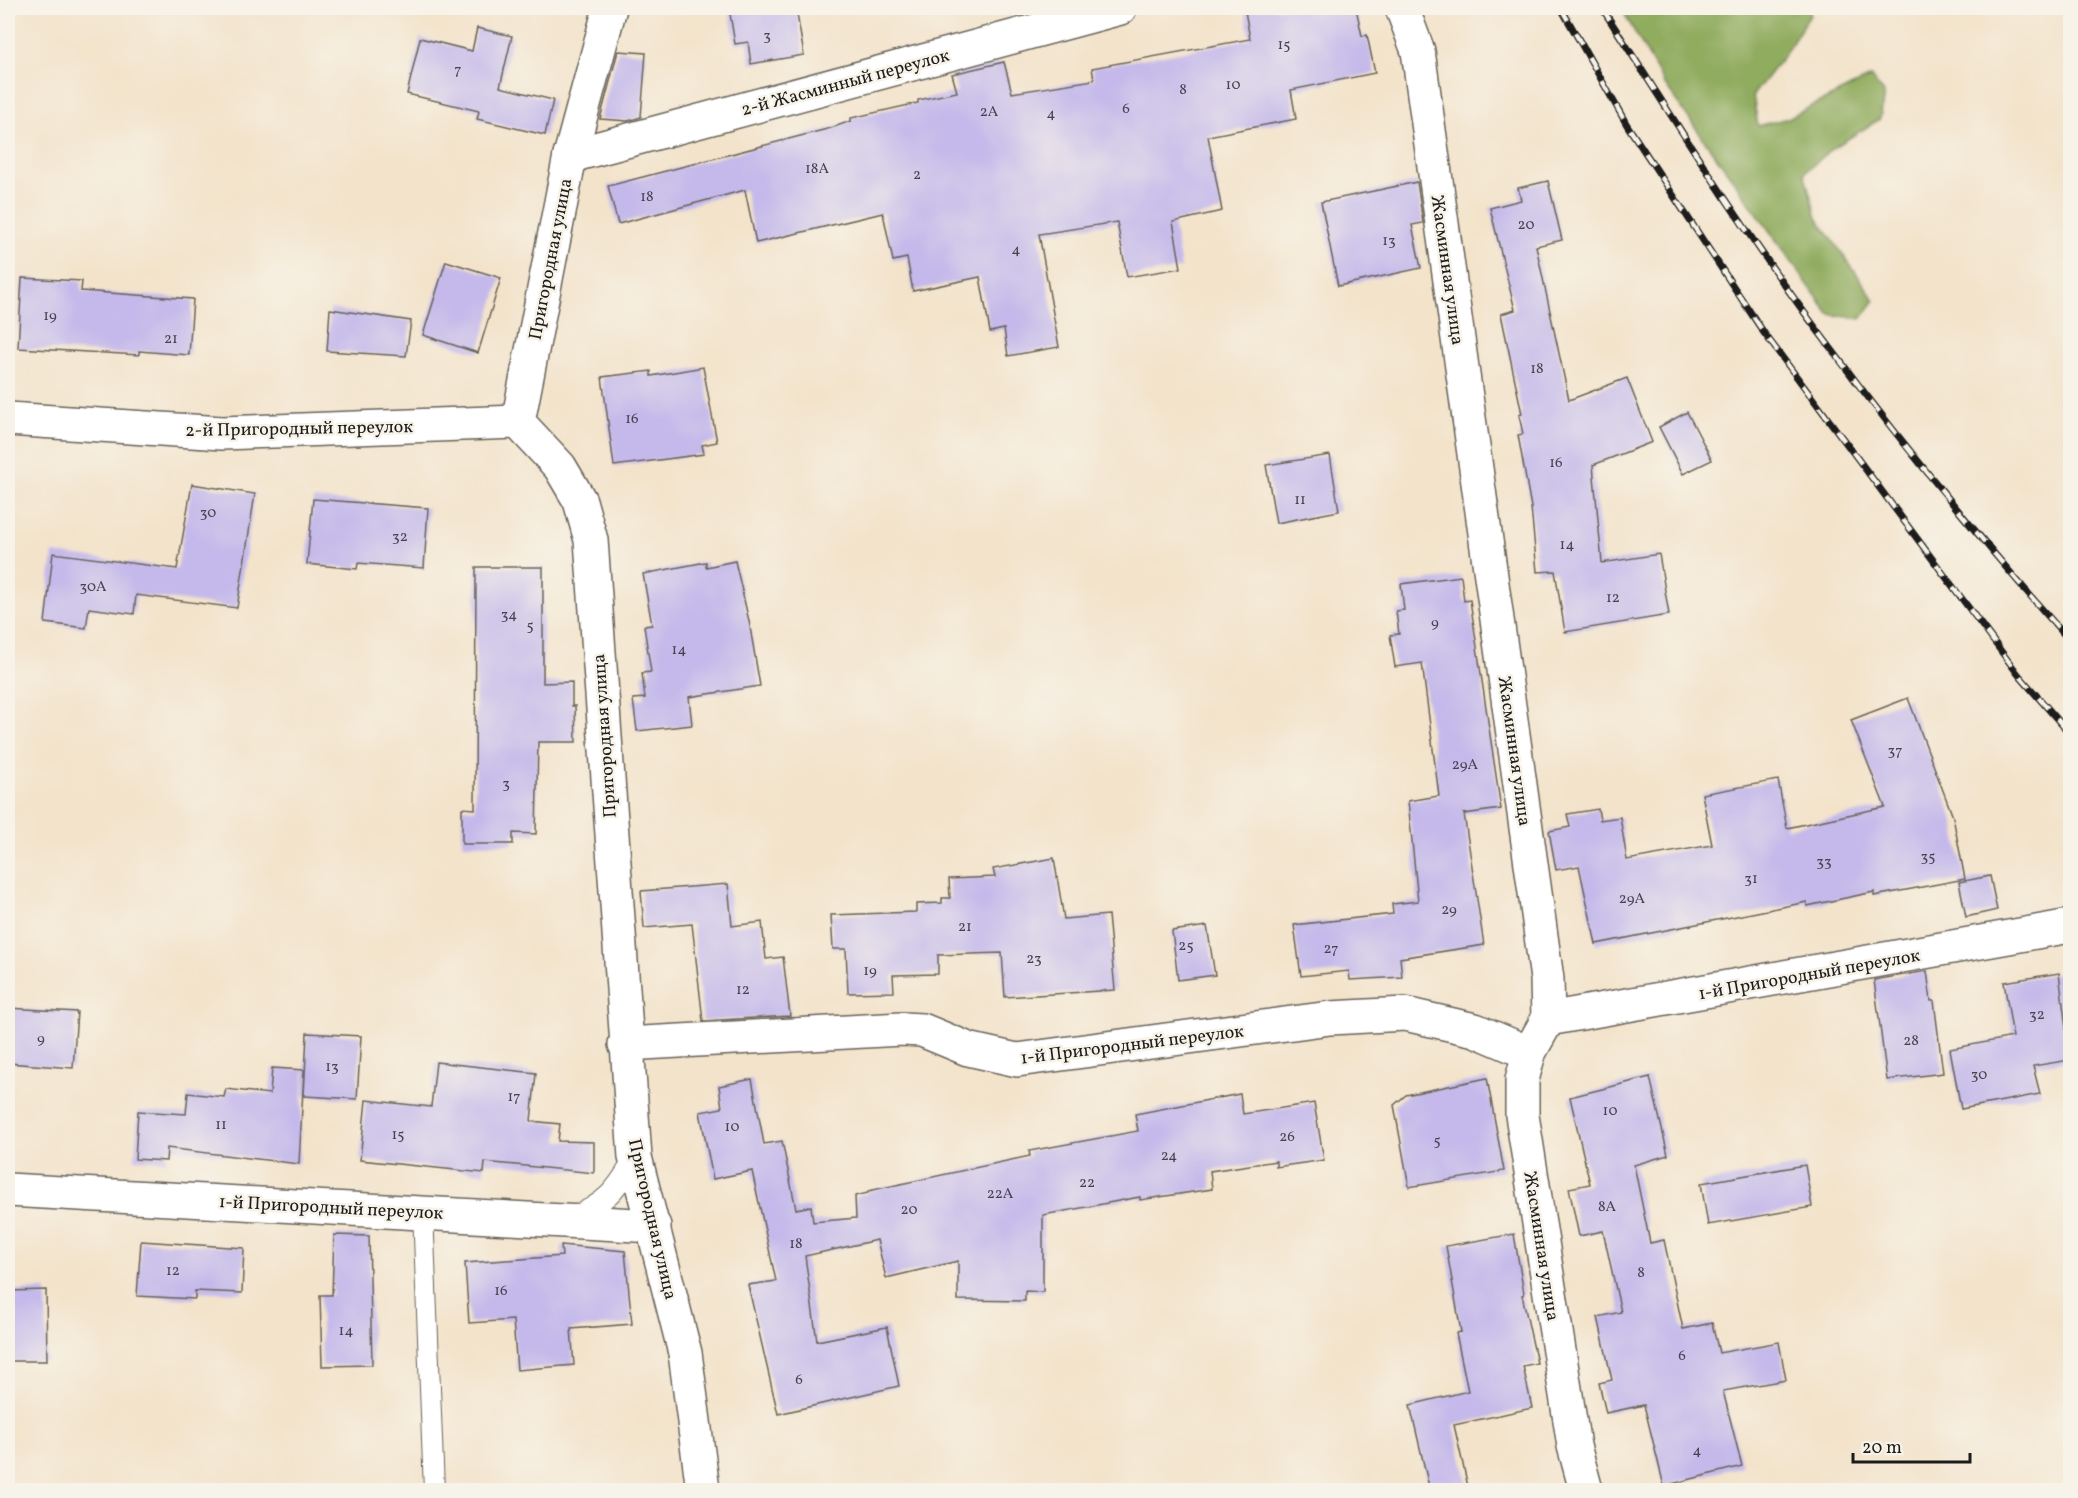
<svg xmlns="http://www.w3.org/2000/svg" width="2078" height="1498" viewBox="0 0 2078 1498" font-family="Vollkorn,serif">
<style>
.forest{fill:#90ac5f;stroke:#56643e;stroke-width:1.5}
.building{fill:#c4b9ea}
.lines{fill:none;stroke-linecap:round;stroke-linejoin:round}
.lane-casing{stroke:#676259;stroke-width:22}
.street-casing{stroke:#676259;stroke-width:36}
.lane{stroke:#fff;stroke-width:20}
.street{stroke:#fff;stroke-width:33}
.rail-casing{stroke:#1c1c1c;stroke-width:7}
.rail{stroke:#f7f3e8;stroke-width:4.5;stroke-dasharray:14;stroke-linecap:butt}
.labels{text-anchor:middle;stroke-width:5;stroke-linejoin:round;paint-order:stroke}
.number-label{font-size:15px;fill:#464350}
.street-label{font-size:18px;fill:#1c1c1c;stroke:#f7f3e8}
</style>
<rect width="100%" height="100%" fill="#f7f3e8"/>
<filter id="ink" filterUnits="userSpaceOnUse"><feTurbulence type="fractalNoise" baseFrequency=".0167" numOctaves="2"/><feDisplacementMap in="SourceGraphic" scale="12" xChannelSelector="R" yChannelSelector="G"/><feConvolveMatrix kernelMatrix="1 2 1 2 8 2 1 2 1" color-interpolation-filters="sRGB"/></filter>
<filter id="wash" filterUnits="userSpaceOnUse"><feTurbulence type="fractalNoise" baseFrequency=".008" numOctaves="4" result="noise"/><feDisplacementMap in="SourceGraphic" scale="24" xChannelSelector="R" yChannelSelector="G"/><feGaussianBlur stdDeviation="1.35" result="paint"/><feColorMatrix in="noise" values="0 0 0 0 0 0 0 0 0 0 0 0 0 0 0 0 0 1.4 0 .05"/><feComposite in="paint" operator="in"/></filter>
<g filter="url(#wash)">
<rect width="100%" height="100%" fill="#f3e3cb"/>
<!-- forest -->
<polygon class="forest" points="1621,8 1809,8 1810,15 1784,55 1753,95 1758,126 1788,118 1871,77 1884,93 1880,119 1833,148 1804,173 1817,218 1875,300 1861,319 1829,314 1665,85"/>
<g id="blocks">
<!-- building -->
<g class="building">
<polygon points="729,8 796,8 804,55 751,64 748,42 735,44"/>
<polygon points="1263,8 1356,8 1362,36 1367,35 1375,73 1291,90 1296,119 1208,136 1222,211 1173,222 1181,268 1127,277 1117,222 1039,234 1059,347 1008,356 1004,329 990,332 980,277 913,291 907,258 893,261 883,213 756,243 745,190 618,224 608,186 831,128 851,121 851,118 918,103 918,100 957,92 952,74 1004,62 1012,93 1094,80 1092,68 1250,39 1245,11"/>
<polygon points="477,28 512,36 500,87 553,100 545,135 477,119 479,111 407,94 420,38 472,51"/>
<polygon points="618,51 646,53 641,117 628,121 600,119"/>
<polygon points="1548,181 1562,240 1536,246 1569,400 1627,378 1652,442 1593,465 1602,563 1659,554 1669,615 1565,632 1555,571 1537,572 1531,507 1518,435 1523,434 1519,415 1522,414 1501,314 1515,310 1490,208 1521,200 1518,188"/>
<polygon points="1417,182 1423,223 1412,225 1421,268 1338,286 1321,202"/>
<polygon points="446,261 501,278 478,353 423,335"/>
<polygon points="22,278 82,281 81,291 193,299 189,355 139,351 139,355 18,348"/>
<polygon points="330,309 411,321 406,356 327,351"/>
<polygon points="703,367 717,442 702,445 704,454 614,466 602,377 651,371 651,376"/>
<polygon points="1687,412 1712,460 1683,474 1659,427"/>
<polygon points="1330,455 1339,511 1276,523 1266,465"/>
<polygon points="192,484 255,494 237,608 136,595 134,614 89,608 86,628 45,623 53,553 177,569"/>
<polygon points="313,499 428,508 424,568 358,563 357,569 307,564"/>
<polygon points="735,561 749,621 760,686 689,697 692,725 637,731 633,699 645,698 642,673 651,672 644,626 652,625 643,574 706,562 706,567"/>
<polygon points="476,567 543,567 543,683 572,682 572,706 575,706 576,742 538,742 536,834 513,833 513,844 462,844 462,808 475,809"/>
<polygon points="1461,576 1464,601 1470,600 1501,809 1464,814 1484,945 1400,958 1402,977 1350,980 1349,971 1301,976 1294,925 1393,914 1392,904 1418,901 1408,801 1439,796 1422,663 1395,667 1390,635 1399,634 1396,611 1404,610 1401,584"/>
<polygon points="1908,698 1953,817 1965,879 1874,896 1874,892 1807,906 1807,902 1596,944 1579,866 1556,870 1549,831 1570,827 1567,814 1598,809 1600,820 1620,817 1627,860 1712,845 1702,794 1778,780 1787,828 1885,807 1851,720"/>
<polygon points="1054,858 1064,919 1108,915 1115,990 1005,997 1002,953 938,955 938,974 893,975 894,992 848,993 846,949 833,949 831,915 916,912 916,904 942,903 942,898 950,898 949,879 995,877 993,869"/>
<polygon points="1990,876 1997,910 1966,917 1959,882"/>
<polygon points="728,884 732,926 762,922 766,959 783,957 790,1016 703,1021 692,924 644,928 641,891"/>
<polygon points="1207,926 1215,975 1178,980 1172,931"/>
<polygon points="1927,971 1931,1001 1934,1001 1943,1073 1887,1080 1874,980"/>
<polygon points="2059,973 2070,1060 2033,1066 2040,1094 1961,1109 1950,1049 2013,1037 2004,982"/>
<polygon points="8,1008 77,1012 73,1068 8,1063"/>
<polygon points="307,1033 361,1036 357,1099 304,1096"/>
<polygon points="436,1062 536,1073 531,1121 560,1124 558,1141 594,1142 594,1173 485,1162 484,1173 360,1160 366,1100 431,1107"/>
<polygon points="272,1068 304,1070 299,1164 167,1148 166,1161 135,1159 138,1111 186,1114 188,1093 224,1097 226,1089 270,1094"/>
<polygon points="1650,1077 1668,1155 1634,1165 1650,1243 1664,1240 1683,1329 1712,1323 1719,1353 1779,1342 1786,1380 1723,1391 1742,1466 1664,1486 1644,1405 1606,1413 1599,1383 1612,1380 1598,1317 1621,1312 1603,1231 1579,1236 1569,1188 1590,1184 1570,1097"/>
<polygon points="1487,1078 1504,1171 1409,1187 1394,1105 1406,1095"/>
<polygon points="752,1079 764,1144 782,1141 796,1209 811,1206 813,1222 856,1218 855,1196 868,1193 868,1191 1030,1156 1029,1151 1138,1131 1135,1114 1240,1094 1243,1114 1314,1103 1324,1160 1276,1167 1276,1161 1210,1171 1212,1189 1140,1200 1140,1197 1043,1215 1043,1292 1025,1291 1025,1301 958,1300 958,1261 886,1278 877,1240 805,1256 817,1341 887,1327 899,1386 778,1414 748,1285 776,1281 752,1171 713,1179 700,1112 722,1108 719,1086"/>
<polygon points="1805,1165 1812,1207 1708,1225 1701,1183"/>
<polygon points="1514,1234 1524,1294 1522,1295 1537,1363 1523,1366 1532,1408 1454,1425 1469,1491 1430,1491 1410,1405 1468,1391 1456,1333 1461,1332 1446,1246"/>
<polygon points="334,1235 369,1236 372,1365 322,1366 320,1295 332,1295"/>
<polygon points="141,1241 244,1248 242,1293 195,1291 195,1299 137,1296"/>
<polygon points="561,1245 625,1251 632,1324 571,1329 574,1365 517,1370 513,1320 469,1323 465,1263 562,1256"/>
<polygon points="46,1290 47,1361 8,1361 8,1291"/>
</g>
</g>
</g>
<g filter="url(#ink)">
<use href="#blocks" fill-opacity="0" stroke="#676259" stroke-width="1.5"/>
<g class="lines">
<defs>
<g id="lane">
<polyline points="423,1211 434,1490"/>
<path d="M571,1218c35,-15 46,-28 64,-61"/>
</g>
<g id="street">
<polyline points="610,8 570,156 518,422 560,467 580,501 591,540 635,1157 685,1353 703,1490"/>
<polyline points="1402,8 1418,51 1547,979 1548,1019 1529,1053 1522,1080 1522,1115 1574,1446 1586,1490"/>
<polyline points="570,156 1120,8"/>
<polyline points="8,419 222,433 518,422"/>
<polyline points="1548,1019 2070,926"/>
<polyline points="625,1044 902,1029 922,1030 968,1049 1017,1060 1330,1018 1405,1014 1475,1030 1529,1053"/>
<polyline points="8,1190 654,1226"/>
</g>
</defs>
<!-- lane casing -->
<use href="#lane" class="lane-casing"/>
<!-- street casing -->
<use href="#street" class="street-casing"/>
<!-- lane -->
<use href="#lane" class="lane"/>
<!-- street -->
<use href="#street" class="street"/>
<defs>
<g id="rail">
<polyline points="1561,8 1627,125 1764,333 2018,674 2070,734"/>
<path d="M1602,8c72,111 142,225 222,331 77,104 160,205 246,302"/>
</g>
</defs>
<!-- rail casing -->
<use href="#rail" class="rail-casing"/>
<!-- rail -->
<use href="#rail" class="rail"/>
</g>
</g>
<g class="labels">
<!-- number labels -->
<g class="number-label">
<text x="767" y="40">3</text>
<text x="1284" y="49">15</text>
<text x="458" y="74">7</text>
<text x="1233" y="89">10</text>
<text x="1183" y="94">8</text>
<text x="1126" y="113">6</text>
<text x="989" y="116">2А</text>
<text x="1051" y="118">4</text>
<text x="817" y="173">18А</text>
<text x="917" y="179">2</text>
<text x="647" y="201">18</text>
<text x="1526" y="229">20</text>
<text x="1389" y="245">13</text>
<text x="1016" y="254">4</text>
<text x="50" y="320">19</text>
<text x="171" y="343">21</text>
<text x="1537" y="373">18</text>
<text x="632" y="423">16</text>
<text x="1556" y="467">16</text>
<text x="1300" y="504">11</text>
<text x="208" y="517">30</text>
<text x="400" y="541">32</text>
<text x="1567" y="549">14</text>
<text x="93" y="591">30А</text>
<text x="1613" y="602">12</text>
<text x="509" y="619">34</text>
<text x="1435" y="627">9</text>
<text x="530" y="630">5</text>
<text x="679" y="654">14</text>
<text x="1895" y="755">37</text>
<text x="1465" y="769">29А</text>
<text x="506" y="788">3</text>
<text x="1928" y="861">35</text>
<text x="1824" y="866">33</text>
<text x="1751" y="883">31</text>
<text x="1632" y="903">29А</text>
<text x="1449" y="914">29</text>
<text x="965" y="931">21</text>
<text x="1186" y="950">25</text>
<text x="1331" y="953">27</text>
<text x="1034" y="963">23</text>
<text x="870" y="975">19</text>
<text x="743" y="994">12</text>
<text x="2037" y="1019">32</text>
<text x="41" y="1043">9</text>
<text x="1911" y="1045">28</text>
<text x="332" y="1071">13</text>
<text x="1979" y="1079">30</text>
<text x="514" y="1101">17</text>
<text x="1610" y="1115">10</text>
<text x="221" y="1129">11</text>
<text x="732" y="1131">10</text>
<text x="398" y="1139">15</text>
<text x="1287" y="1141">26</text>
<text x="1437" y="1145">5</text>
<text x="1169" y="1160">24</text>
<text x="1087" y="1187">22</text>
<text x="1000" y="1198">22А</text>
<text x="1607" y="1211">8А</text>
<text x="909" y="1214">20</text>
<text x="796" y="1248">18</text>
<text x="173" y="1275">12</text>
<text x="1641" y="1277">8</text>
<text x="501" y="1295">16</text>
<text x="346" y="1335">14</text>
<text x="1682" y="1360">6</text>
<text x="799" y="1384">6</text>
<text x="1697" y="1455">4</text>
</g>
<!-- street labels -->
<g class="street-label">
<text transform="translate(845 82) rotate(-15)" y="6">2-й Жасминный переулок</text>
<text transform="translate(550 259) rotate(-79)" y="6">Пригородная улица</text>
<text transform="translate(1448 270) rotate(82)" y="6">Жасминная улица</text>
<text transform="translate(299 428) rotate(-1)" y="6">2-й Пригородный переулок</text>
<text transform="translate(604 736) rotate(-94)" y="6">Пригородная улица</text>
<text transform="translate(1515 751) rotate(82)" y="6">Жасминная улица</text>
<text transform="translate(1809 974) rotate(-10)" y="6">1-й Пригородный переулок</text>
<text transform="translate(1132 1044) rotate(-7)" y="6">1-й Пригородный переулок</text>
<text transform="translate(331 1207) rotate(3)" y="6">1-й Пригородный переулок</text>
<text transform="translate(653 1219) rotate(77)" y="6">Пригородная улица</text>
<text transform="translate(1542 1246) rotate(81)" y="6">Жасминная улица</text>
</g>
</g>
<!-- margin -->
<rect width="2078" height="1498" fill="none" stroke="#f7f3e8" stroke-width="30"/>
<!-- scale -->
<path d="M1853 1453v9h117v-9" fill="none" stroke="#1c1c1c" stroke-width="3"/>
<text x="1862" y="1453" font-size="18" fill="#1c1c1c" stroke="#f7f3e8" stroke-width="4.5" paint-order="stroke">20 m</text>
</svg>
